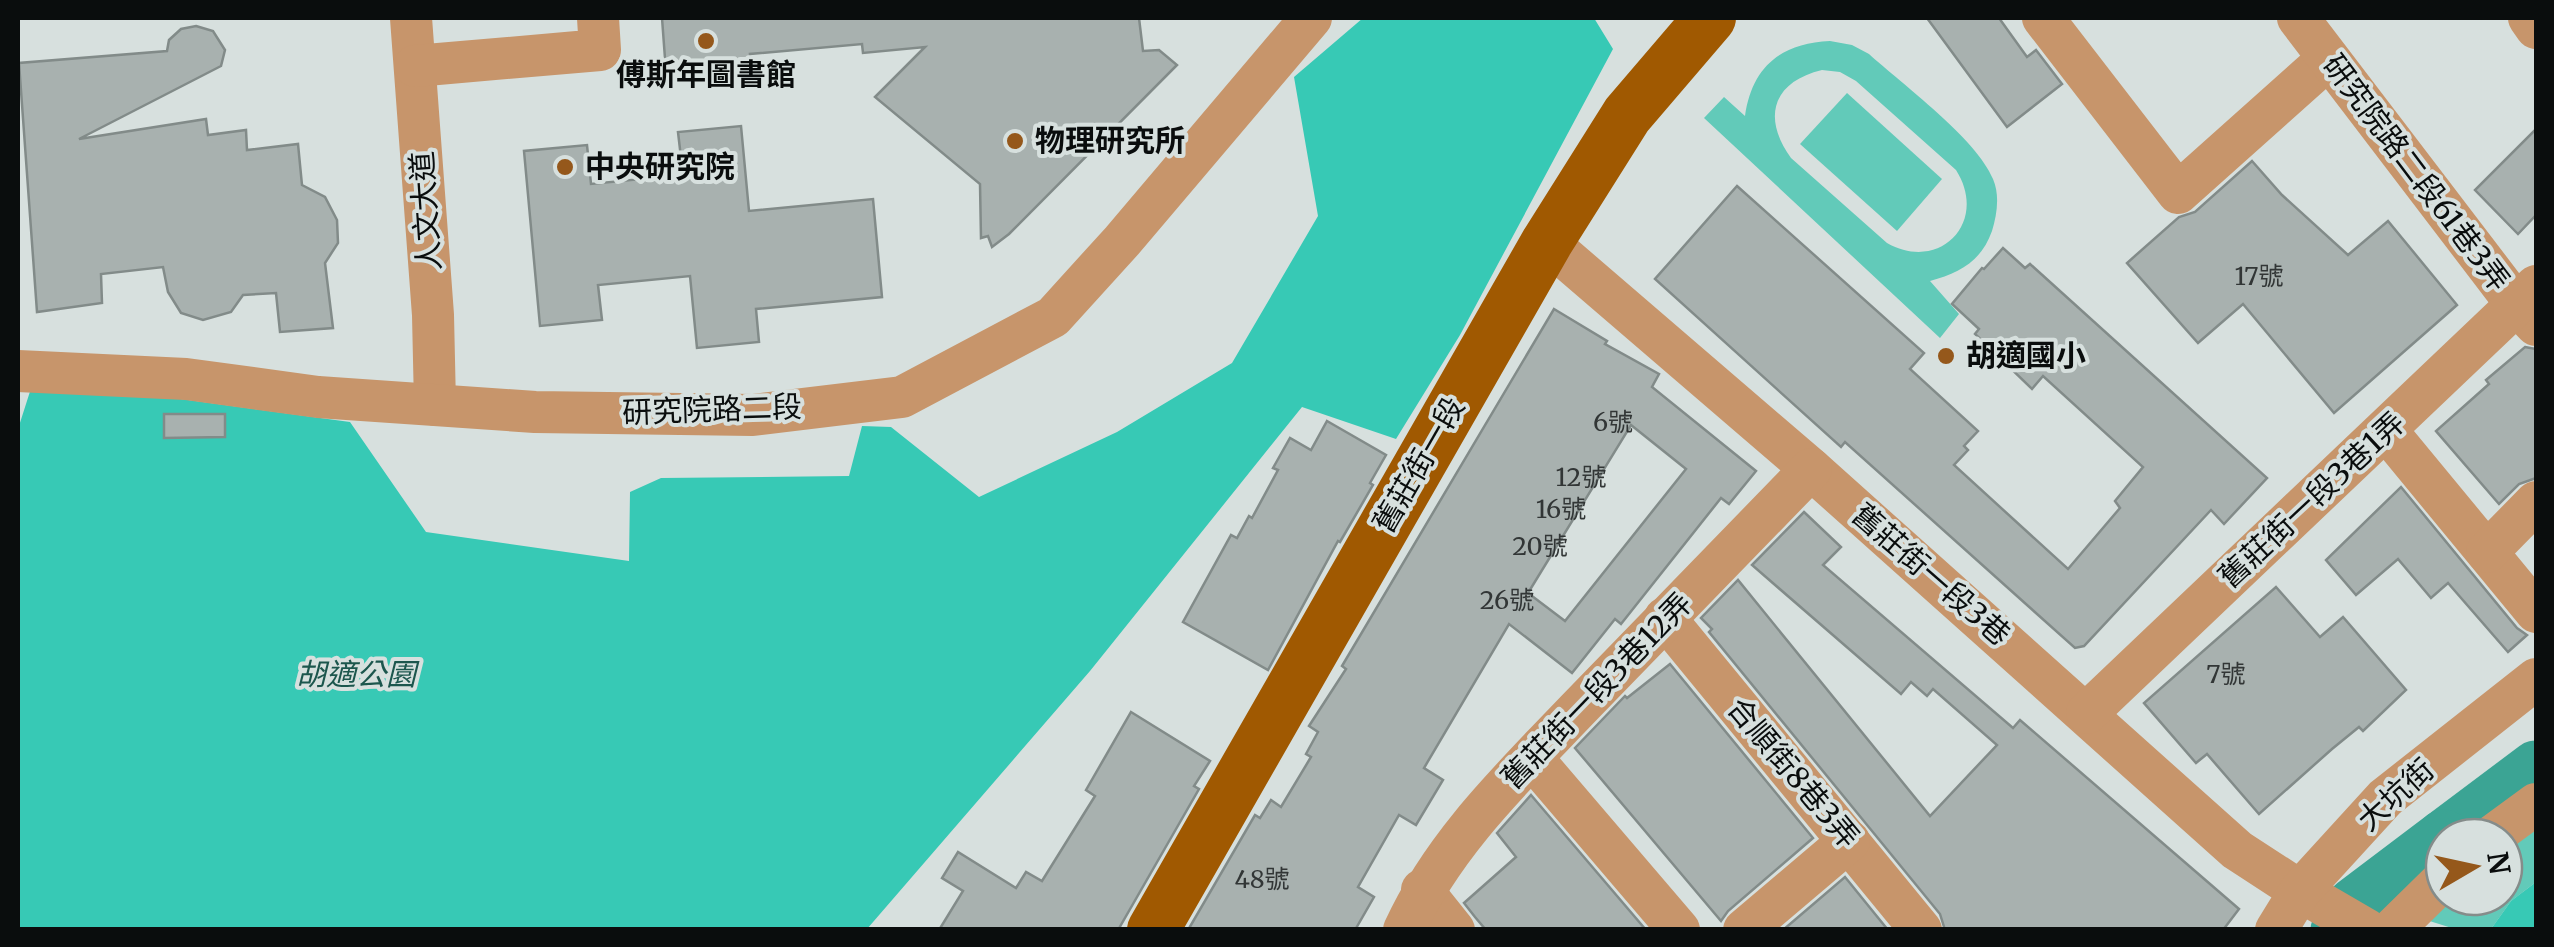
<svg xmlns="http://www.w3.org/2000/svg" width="2554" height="947" viewBox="0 0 2554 947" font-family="Merriweather,'Noto Sans TC',serif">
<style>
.green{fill:#62cab9;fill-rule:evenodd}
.forest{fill:#37c9b5}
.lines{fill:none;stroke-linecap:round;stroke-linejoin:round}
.river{stroke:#3ba494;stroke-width:55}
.building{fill:#a8b1af;stroke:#828b89;stroke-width:2.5;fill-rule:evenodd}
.minor{stroke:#c7956b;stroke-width:42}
.major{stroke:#a05901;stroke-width:52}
.poi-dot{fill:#95581b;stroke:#d7e0de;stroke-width:4}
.labels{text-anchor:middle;stroke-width:8;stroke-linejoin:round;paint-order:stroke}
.number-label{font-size:25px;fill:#323636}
.poi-label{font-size:30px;font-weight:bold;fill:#0a0d0d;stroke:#d7e0de;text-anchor:start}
.street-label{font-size:30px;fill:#0a0d0d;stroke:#d7e0de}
.park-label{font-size:30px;font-style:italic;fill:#1c564d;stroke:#d7e0de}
</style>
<rect width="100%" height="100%" fill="#d7e0de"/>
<!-- green -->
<g class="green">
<path d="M1830,41l22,4 17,9c33,30 108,85 124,125 7,16 4,36 -1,52 -11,31 -33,42 -62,50l29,33 -19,24 -236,-220 20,-21 21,19c7,-49 36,-73 85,-75zM1822,70l18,2 16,9 100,89c33,52 -16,103 -69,73l-96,-85c-29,-40 -19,-76 31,-88z"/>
<polygon points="1847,93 1942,179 1897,231 1800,144"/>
<polygon points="2536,815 2536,882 2511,901 2491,929 2455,929 2420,918 2444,897 2504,897 2504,841"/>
</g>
<!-- forest -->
<g class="forest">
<polygon points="1363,18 1594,18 1613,49 1460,335 1396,439 1302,407 1090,671 867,929 18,930 18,429 34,379 350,422 426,532 629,561 630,492 661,478 849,476 862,426 891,427 979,497 1117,432 1232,363 1318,216 1294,77"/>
<polygon points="2536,882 2536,929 2491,929 2511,901"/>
</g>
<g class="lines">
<!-- river -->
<g class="river">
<polyline points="2444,837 2536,768"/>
<polyline points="2338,930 2354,905 2444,837"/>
</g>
</g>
<!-- building -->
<g class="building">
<polygon points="662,18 1139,18 1143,51 1159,50 1177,65 1009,234 992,247 988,236 981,238 980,184 875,97 925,47 863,53 862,44 750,54 751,65 666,72"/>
<polygon points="1927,18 1999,18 2027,57 2036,50 2062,84 2007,127"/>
<polygon points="196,26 213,31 225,50 221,66 79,139 206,119 208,135 246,130 247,150 298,144 302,185 325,197 337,220 338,243 325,263 333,328 280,332 276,293 243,295 231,312 203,320 181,313 168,292 163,267 101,274 102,303 37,312 19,63 167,51 169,40 181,29"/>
<polygon points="741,126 749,211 873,199 882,297 756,309 759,342 697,348 690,276 598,285 602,320 540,326 524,151 587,145 591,184 683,175 678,132"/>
<polygon points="2536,129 2536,215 2518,234 2475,190"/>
<polygon points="2252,161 2282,195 2348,255 2388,221 2457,305 2334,413 2243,304 2198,343 2127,263 2179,217 2195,212"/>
<polygon points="1737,186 1924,353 1910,369 1978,431 1964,446 1968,450 1954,465 2068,569 2120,508 2115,501 2143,467 2043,376 2032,389 1975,334 1979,329 1952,304 1982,268 1984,269 2003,248 2025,268 2030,264 2267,478 2224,524 2211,510 2084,646 2075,648 1845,442 1841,447 1655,279"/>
<path d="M1554,309l53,32 -2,3 54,30 -7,13 104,84 -27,33 -8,-6 -100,126 -6,-5 -43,54 -63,-49 -85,144 19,12 -27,45 -17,-10 -41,72 16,10 -19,33h-167l67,-115 5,3 11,-18 10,7 30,-50 -5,-3 12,-22 -9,-6 37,-57 -4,-3zM1631,425l55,44 -121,152 -37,-28z"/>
<polygon points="2525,347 2536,349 2536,478 2519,484 2499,504 2436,431 2489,384 2486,380"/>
<polygon points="164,414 225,414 225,437 164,438"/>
<polygon points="1327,421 1386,455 1370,483 1373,485 1340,542 1338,541 1268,670 1183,622 1231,535 1237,538 1249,516 1252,518 1278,470 1273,468 1290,438 1311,450"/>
<polygon points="2401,487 2517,628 2527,635 2508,652 2448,583 2431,598 2398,559 2356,595 2326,560"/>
<polygon points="1804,512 1841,547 1823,565 2013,728 2020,720 2239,909 2223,930 1945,930 1940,914 1709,632 1712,629 1701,618 1738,580 1930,816 1997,745 1933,689 1927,696 1911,682 1901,694 1752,565"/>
<polygon points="2276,587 2320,637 2343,617 2406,690 2363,731 2359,727 2332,749 2259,814 2207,754 2196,763 2144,703"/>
<polygon points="1670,664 1813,838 1728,911 1721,921 1575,748 1625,696 1627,698"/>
<polygon points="1131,712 1210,761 1194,786 1199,789 1118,930 939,930 963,891 942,878 958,852 1016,888 1026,872 1042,881 1095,796 1086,790"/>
<polygon points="1531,795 1646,930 1486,930 1475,917 1464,903 1516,857 1497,833"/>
<polygon points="1845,877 1888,930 1783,930"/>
</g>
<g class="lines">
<!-- minor -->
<g class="minor">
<polyline points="411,18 433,315 435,405"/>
<polyline points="2043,18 2178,193 2328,59"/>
<polyline points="2298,18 2517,305 2536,325"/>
<polyline points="2529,18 2536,28"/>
<polyline points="415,66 600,50 598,18"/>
<polyline points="1547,242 1811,469 2237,850 2300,891 2367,930"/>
<polyline points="18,371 186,379 318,397 535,412 753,415 902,397 1053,317 1122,241 1311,18"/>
<polyline points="2386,430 2536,612"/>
<polyline points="2487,552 2536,502"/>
<polyline points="1665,618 1921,930"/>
<polyline points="2087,713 2536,286"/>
<polyline points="1532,758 1679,930"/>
<polyline points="2491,837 2536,804"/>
<polyline points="1422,890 1454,930"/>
<path d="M1404,930c39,-86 109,-153 173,-220 78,-81 156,-161 234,-241"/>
<polyline points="1744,930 1849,841"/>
<polyline points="2276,930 2300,891 2385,798 2536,679"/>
<polyline points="2392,930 2444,879"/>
</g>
<!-- major -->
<polyline class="major" points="1153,930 1547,242 1627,115 1710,18"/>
</g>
<!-- markers -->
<g class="poi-dot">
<circle cx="706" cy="41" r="10"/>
<circle cx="1015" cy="141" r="10"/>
<circle cx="565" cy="167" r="10"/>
<circle cx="1946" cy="356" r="10"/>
</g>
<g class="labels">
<!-- number labels -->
<g class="number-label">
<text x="2259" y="285">17號</text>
<text x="1613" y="431">6號</text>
<text x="1581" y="486">12號</text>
<text x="1561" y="518">16號</text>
<text x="1540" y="555">20號</text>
<text x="1507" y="609">26號</text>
<text x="2226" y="683">7號</text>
<text x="1262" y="888">48號</text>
</g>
<!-- poi labels -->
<g class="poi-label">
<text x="706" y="85" text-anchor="middle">傅斯年圖書館</text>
<text x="1035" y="151">物理研究所</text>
<text x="585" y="177">中央研究院</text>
<text x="1966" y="366">胡適國小</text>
</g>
<!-- street labels -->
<g class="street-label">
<text transform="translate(2416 173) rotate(53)" y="10">研究院路二段61巷3弄</text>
<text transform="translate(426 211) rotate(-94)" y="10">人文大道</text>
<text transform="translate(712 410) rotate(-2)" y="10">研究院路二段</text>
<text transform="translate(1419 465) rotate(-60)" y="10">舊莊街一段</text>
<text transform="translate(2312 500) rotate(-43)" y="10">舊莊街一段3巷1弄</text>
<text transform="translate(1931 575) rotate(41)" y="10">舊莊街一段3巷</text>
<text transform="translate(1597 691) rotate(-46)" y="10">舊莊街一段3巷12弄</text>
<text transform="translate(1793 773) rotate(50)" y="10">合順街8巷3弄</text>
<text transform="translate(2396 795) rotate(-42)" y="10">大坑街</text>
</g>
<!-- park labels -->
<g class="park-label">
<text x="356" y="685">胡適公園</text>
</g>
</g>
<!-- border -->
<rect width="2554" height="947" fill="none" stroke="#0a0d0d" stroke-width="40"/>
<!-- north arrow -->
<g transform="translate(2474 867) rotate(81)"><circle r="48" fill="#d7e0de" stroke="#858c8a" stroke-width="2.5"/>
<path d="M0-8L18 38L0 25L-18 38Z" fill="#95581b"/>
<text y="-15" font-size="28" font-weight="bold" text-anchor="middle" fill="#0a0d0d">N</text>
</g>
</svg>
